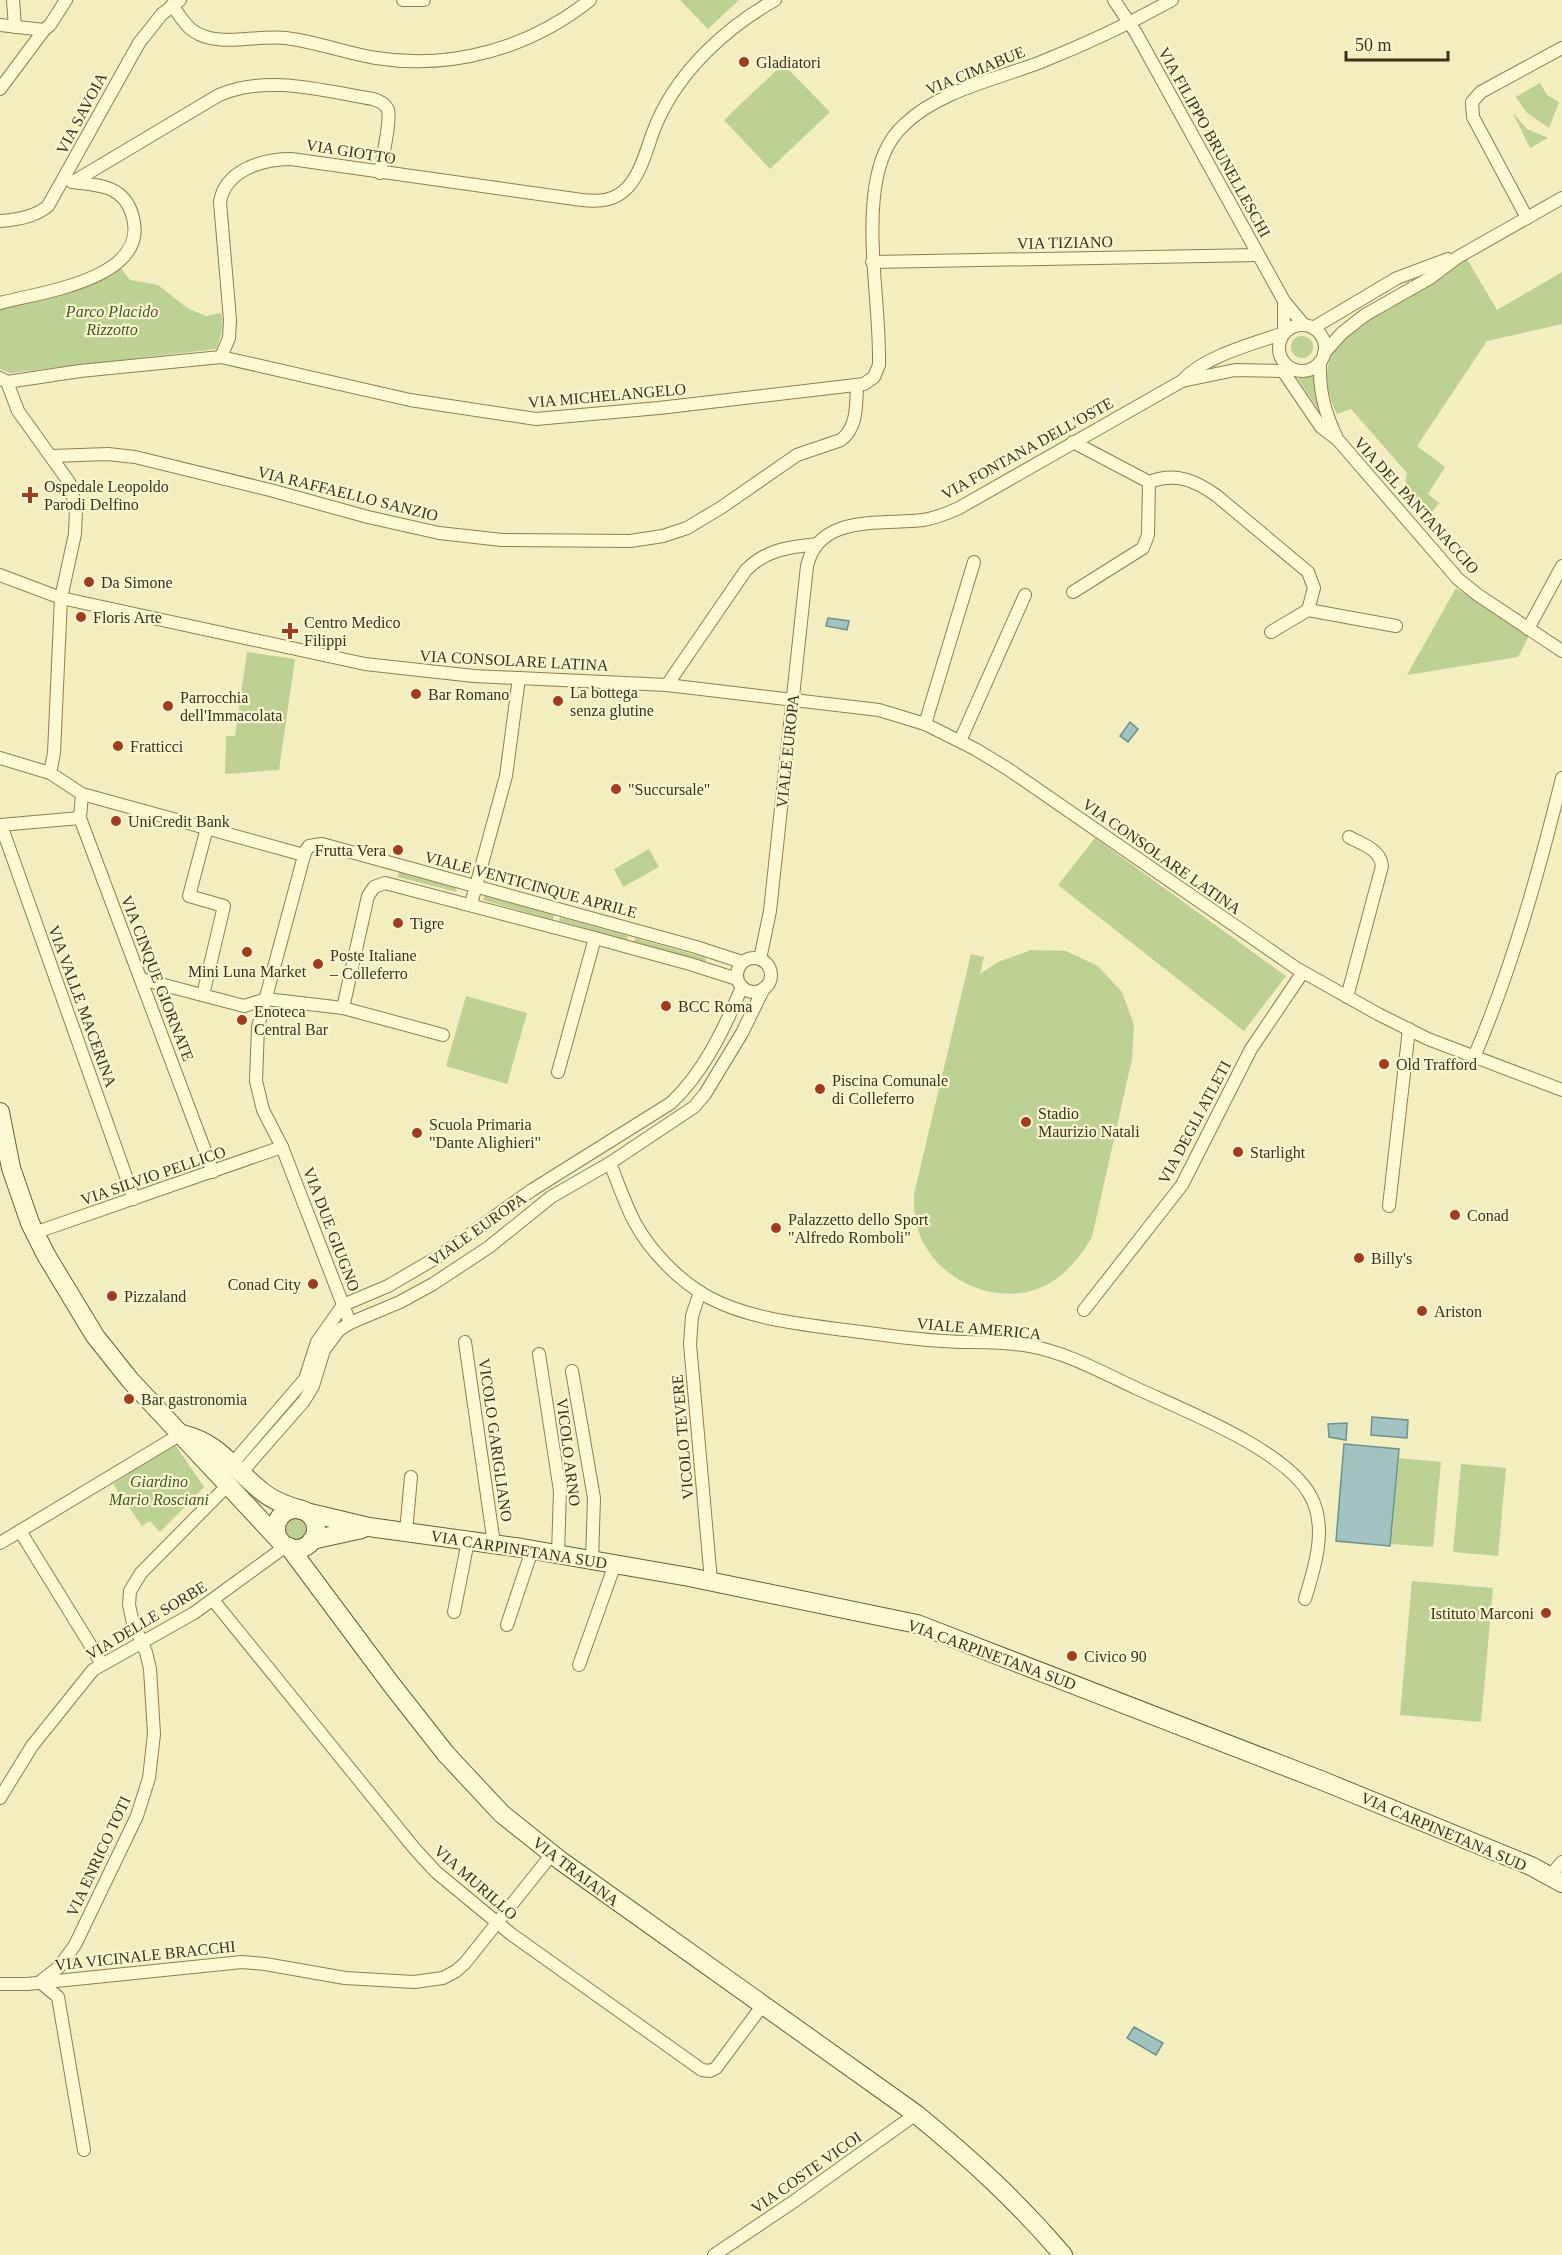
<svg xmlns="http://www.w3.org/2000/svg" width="1562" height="2255" viewBox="0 0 1562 2255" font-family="'Times New Roman',serif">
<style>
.green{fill:#bcd192}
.water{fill:#a3c3c1;stroke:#699291;stroke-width:1.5}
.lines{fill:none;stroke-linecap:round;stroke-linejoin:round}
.street-casing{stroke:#8d7f56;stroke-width:14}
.secondary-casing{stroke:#6e5f39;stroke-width:20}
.street{stroke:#fcf9d3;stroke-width:12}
.secondary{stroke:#fcf9d3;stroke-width:18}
.poi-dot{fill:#a13c20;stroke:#f9f6d0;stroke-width:2}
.labels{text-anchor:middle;stroke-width:4.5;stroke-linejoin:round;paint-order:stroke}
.poi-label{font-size:16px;fill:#3b321c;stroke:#f9f6d0;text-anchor:start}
.street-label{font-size:16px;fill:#3b321c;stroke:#f9f6d0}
.park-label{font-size:16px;font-style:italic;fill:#3e5920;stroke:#f9f6d0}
</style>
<rect width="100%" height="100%" fill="#f2eebf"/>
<!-- green -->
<g class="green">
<polygon points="680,0 739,0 708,29"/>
<polygon points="783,64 830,112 770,169 724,120"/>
<polygon points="1540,83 1547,95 1559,102 1549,128 1526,112 1516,97"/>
<polygon points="1513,113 1527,129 1548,138 1530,148"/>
<path d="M1467,259l30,51 65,-38v52l-75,17 -70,105 28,21 -17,27 11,9 -10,13 -25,-27 3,-16 -56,-64 -14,5c-18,-36 -11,-61 15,-89z"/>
<path d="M118,264l12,16 28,5 29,23 19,8 15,-3c3,13 0,24 -5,36l-206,24 -10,-4v-61c46,-10 80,-13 118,-44z"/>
<circle cx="1302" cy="347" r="11"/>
<polygon points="1315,376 1320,409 1319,410 1297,378"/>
<polygon points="1456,588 1529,636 1518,657 1407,675"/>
<polygon points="247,652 295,659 279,770 225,774 226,736 235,736"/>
<polygon points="1095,838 1286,976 1244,1031 1058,885"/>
<polygon points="649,849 659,867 623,887 614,869"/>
<polygon points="399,872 456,888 457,892 398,877"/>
<polygon points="484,896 485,896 554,915 553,920 483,900"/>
<polygon points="560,917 628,936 627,940 559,921"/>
<polygon points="635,938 706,958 705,962 634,942"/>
<path d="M1031,950l35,1 32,15 24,26 12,33 -2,34 -40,178c-10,17 -20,30 -36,42 -50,36 -128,2 -140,-57 -2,-9 -2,-19 -2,-28l57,-240 13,3 -4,17 18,-12z"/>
<polygon points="466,996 527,1013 507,1084 446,1066"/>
<polygon points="174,1443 204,1487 160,1532 150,1521 142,1526 113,1484"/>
<polygon points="1399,1458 1441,1462 1433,1547 1391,1544"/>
<polygon points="1461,1464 1506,1468 1498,1556 1453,1552"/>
<circle cx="296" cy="1529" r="11"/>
<polygon points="1412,1581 1493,1588 1481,1722 1400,1715"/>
</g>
<!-- water -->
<g class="water">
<polygon points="828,618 849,621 847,630 826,626"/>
<polygon points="1130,722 1138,729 1128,742 1120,736"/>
<polygon points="1372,1417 1408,1420 1407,1438 1371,1435"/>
<polygon points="1347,1423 1346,1440 1329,1437 1328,1424"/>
<polygon points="1344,1444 1399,1449 1390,1546 1336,1541"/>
<polygon points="1134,2027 1163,2043 1156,2055 1127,2038"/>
</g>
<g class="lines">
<defs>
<g id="street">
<polyline points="13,0 15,27"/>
<polyline points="403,0 424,0"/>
<polyline points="1114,0 1136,33 1284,301"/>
<path d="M172,5c6,8 12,19 20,25 25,19 66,4 94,8 31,4 60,15 90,20 76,12 154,-10 214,-58"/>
<polyline points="0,25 44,30"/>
<polyline points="0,89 44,30 50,25 66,0"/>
<path d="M73,182l146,-87c48,-21 105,-4 154,4 6,2 12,4 15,11 3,10 -6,50 -8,63"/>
<polyline points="1527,218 1473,117 1472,102 1481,92 1562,48"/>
<path d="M0,221c17,-1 35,-4 48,-15l91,-163 23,-29 18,-14"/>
<polyline points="872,262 1258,255"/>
<path d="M0,303c41,-11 153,-24 132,-89 -9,-29 -34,-29 -60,-32"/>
<circle cx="1302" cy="348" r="23"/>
<polyline points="1313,328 1397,278 1448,259"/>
<polyline points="1324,353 1342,333 1365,315 1430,278 1458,257 1562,198"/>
<path d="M221,357l8,-19 1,-18 -10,-118c5,-32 43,-43 71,-43l291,41c18,2 33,1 46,-13 16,-18 20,-46 30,-67 23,-51 69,-93 117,-120"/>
<path d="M1320,362c-1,27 4,49 16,74"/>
<polyline points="1283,371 1321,427 1338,440 1458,579 1478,595 1562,651"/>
<path d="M0,378l7,4 73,-11 141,-14 189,43 126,19 123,-11 205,-24 10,-7 5,-12c1,-59 -12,-118 -4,-177 4,-25 11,-47 30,-64 34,-33 92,-45 136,-62 45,-18 88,-38 131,-62"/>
<polyline points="1182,381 1235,370 1283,371"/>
<polyline points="7,382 18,411 69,482 76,508 75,534 61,598 54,753 50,773"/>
<polyline points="1073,442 1149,482 1148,535 1143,548 1073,592"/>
<path d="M51,456l57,-2 27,3 135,33 98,27 71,16 63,7 128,1 33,-5 24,-8 35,-21 75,-52 44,-15c17,-13 15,-36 16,-55"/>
<path d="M1149,482c26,-10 46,-2 68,14l91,76 6,16 -6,22 -37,22"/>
<polyline points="0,575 61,598 365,664 474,676 667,685 879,710 925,724 975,749 1008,769 1296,968 1378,1014 1428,1039 1562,1090"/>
<polyline points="1308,610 1396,626"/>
<polyline points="1528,629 1562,566"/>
<path d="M667,685l79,-115c21,-21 43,-23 71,-26"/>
<polyline points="925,724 974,562"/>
<polyline points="960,741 1025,595"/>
<polyline points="0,758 50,773 82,794 304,855"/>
<polyline points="82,794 80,818 213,1172"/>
<polyline points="0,825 80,818"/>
<polyline points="1,825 134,1199"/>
<polyline points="471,904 506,776 519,678"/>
<circle cx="754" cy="975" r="17"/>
<path d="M760,959l10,-48 37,-345c12,-53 76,-41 116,-46 13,-2 25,-7 36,-12l223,-127c22,-25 71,-37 102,-48v-32l20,24"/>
<polyline points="141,979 244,1006 266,999 343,1008 443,1035"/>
<polyline points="203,995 224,906 189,896 207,828"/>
<path d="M1347,997l35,-131c-2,-17 -20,-22 -33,-29"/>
<polyline points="343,1008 368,896 374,887 385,883 595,938 690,964 737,979"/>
<path d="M1474,1057c38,-88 65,-186 88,-279"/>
<polyline points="558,1072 595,938"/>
<path d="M610,1163c8,20 15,41 25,60 16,29 45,59 75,75 40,21 90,26 135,32 32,4 64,9 97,11 29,2 59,0 88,5 38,7 73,27 108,43 47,22 146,60 172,106 18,31 5,72 -5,104"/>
<polyline points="1389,1206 1409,1029"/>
<polyline points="34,1233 282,1147"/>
<polyline points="700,1292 692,1316 690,1344 711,1581"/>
<polyline points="1084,1310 1182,1185 1251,1049 1303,972"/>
<polyline points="350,1323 282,1147 263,1110 256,1081 258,1027 305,852 309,846 322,844 696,947 742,962"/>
<polyline points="465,1342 494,1544"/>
<polyline points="539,1354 560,1491 558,1554"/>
<polyline points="572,1371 594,1498 592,1560"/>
<path d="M232,1464l73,-85 12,-37 26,-37 45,-19 53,-31 91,-65 139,-87c33,-31 53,-74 71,-116"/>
<polyline points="241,1473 304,1401 313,1386 324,1350 339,1330 350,1323 400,1302 433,1284 489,1247 551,1197 610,1163 694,1107 705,1094 742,1033 764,988"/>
<polyline points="20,1531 102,1664"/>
<polyline points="406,1532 411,1477"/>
<polyline points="0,1543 181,1434"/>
<polyline points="213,1600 414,1848 436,1872 511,1934 702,2070 710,2071 716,2068 762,2006"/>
<polyline points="454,1612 468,1541"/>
<polyline points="507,1625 532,1550"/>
<polyline points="579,1665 615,1564"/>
<polyline points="0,1798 32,1746 93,1670 194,1613 286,1546"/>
<polyline points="1550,1876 1562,1862"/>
<polyline points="41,1981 59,1967 75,1945 137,1816 149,1778 154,1734 150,1669 146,1652 133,1623 129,1605 130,1591 141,1573 229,1484"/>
<polyline points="40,1982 58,1997 84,2150"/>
<polyline points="0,1984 27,1984 242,1962 265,1964 345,1978 414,1982 443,1978 456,1971 465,1963 552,1854"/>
<polyline points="714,2255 793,2202 916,2114"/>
</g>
<g id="secondary">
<polyline points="0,1112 11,1168 30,1223 46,1255 95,1336 130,1380 281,1542"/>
<path d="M182,1434c37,9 49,32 77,55 12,11 27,16 42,21"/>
<circle cx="296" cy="1529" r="20"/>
<polyline points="306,1512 369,1527 522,1548 689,1577 917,1624 1323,1781 1531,1866 1562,1883"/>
<polyline points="312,1540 362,1529"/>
<path d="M289,1547l102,137 55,70 56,60 59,47 355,253c55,45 101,87 147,141"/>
</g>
</defs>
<!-- street casing -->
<use href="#street" class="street-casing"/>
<!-- secondary casing -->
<use href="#secondary" class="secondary-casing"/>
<!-- street -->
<use href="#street" class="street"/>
<!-- secondary -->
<use href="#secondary" class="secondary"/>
</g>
<!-- markers -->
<g class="poi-dot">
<circle cx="744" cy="62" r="6"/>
<path d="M27 486h6v6h6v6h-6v6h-6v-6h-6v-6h6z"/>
<circle cx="89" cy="582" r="6"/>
<circle cx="81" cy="617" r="6"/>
<path d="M287 622h6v6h6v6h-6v6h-6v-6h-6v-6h6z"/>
<circle cx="416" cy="694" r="6"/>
<circle cx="558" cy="701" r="6"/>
<circle cx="168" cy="706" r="6"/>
<circle cx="118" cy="746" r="6"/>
<circle cx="616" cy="789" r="6"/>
<circle cx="116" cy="821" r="6"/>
<circle cx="398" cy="850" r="6"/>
<circle cx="398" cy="923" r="6"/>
<circle cx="247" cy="952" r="6"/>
<circle cx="318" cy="964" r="6"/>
<circle cx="666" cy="1006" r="6"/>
<circle cx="242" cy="1020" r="6"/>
<circle cx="1384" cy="1064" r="6"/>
<circle cx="820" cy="1089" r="6"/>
<circle cx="1026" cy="1122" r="6"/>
<circle cx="417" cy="1133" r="6"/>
<circle cx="1238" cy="1152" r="6"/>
<circle cx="1455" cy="1215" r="6"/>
<circle cx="776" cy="1228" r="6"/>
<circle cx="1359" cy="1258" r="6"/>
<circle cx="313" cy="1284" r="6"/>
<circle cx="112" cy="1296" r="6"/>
<circle cx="1422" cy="1311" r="6"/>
<circle cx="129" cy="1399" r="6"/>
<circle cx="1546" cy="1613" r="6"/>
<circle cx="1072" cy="1656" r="6"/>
</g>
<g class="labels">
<!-- poi labels -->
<g class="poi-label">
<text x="756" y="68">Gladiatori</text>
<text x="44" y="492">Ospedale Leopoldo<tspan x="44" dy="18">Parodi Delfino</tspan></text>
<text x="101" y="588">Da Simone</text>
<text x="93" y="623">Floris Arte</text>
<text x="304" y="628">Centro Medico<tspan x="304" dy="18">Filippi</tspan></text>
<text x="570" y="698">La bottega<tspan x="570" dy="18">senza glutine</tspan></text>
<text x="428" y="700">Bar Romano</text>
<text x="180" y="703">Parrocchia<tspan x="180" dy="18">dell'Immacolata</tspan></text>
<text x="130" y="752">Fratticci</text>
<text x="628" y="795">"Succursale"</text>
<text x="128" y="827">UniCredit Bank</text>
<text x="386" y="856" text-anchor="end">Frutta Vera</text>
<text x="410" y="929">Tigre</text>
<text x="330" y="961">Poste Italiane<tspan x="330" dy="18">– Colleferro</tspan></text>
<text x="247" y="977" text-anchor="middle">Mini Luna Market</text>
<text x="678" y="1012">BCC Roma</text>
<text x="254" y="1017">Enoteca<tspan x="254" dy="18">Central Bar</tspan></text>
<text x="1396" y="1070">Old Trafford</text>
<text x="832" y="1086">Piscina Comunale<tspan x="832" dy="18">di Colleferro</tspan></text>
<text x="1038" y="1119">Stadio<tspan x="1038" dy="18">Maurizio Natali</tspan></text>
<text x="429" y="1130">Scuola Primaria<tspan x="429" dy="18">"Dante Alighieri"</tspan></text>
<text x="1250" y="1158">Starlight</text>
<text x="1467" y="1221">Conad</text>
<text x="788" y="1225">Palazzetto dello Sport<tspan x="788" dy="18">"Alfredo Romboli"</tspan></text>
<text x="1371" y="1264">Billy's</text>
<text x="301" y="1290" text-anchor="end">Conad City</text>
<text x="124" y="1302">Pizzaland</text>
<text x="1434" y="1317">Ariston</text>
<text x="141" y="1405">Bar gastronomia</text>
<text x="1534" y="1619" text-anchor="end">Istituto Marconi</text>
<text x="1084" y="1662">Civico 90</text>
</g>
<!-- street labels -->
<g class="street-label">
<text transform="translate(975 70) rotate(-22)" y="6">VIA CIMABUE</text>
<text transform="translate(81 113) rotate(-62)" y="6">VIA SAVOIA</text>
<text transform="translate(1215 142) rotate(61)" y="6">VIA FILIPPO BRUNELLESCHI</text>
<text transform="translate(351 151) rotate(9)" y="6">VIA GIOTTO</text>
<text transform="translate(1065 242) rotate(-1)" y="6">VIA TIZIANO</text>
<text transform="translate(607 395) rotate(-5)" y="6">VIA MICHELANGELO</text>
<text transform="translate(1027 448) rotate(-29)" y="6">VIA FONTANA DELL'OSTE</text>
<text transform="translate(348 493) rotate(14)" y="6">VIA RAFFAELLO SANZIO</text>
<text transform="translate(1417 505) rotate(48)" y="6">VIA DEL PANTANACCIO</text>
<text transform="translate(514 660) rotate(3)" y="6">VIA CONSOLARE LATINA</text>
<text transform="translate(787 751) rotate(-84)" y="6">VIALE EUROPA</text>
<text transform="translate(1162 856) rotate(35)" y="6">VIA CONSOLARE LATINA</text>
<text transform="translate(531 884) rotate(15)" y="6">VIALE VENTICINQUE APRILE</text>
<text transform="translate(158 978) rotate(69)" y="6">VIA CINQUE GIORNATE</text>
<text transform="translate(83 1006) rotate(70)" y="6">VIA VALLE MACERINA</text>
<text transform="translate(1194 1122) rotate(-62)" y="6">VIA DEGLI ATLETI</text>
<text transform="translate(153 1175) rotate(-19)" y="6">VIA SILVIO PELLICO</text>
<text transform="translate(332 1229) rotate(69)" y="6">VIA DUE GIUGNO</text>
<text transform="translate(477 1229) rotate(-35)" y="6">VIALE EUROPA</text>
<text transform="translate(979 1328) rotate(5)" y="6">VIALE AMERICA</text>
<text transform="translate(682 1437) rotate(-95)" y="6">VICOLO TEVERE</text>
<text transform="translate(496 1440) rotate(82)" y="6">VICOLO GARIGLIANO</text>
<text transform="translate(569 1452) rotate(83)" y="6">VICOLO ARNO</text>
<text transform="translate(519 1549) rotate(9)" y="6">VIA CARPINETANA SUD</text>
<text transform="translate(146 1620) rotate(-31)" y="6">VIA DELLE SORBE</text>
<text transform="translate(992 1654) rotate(20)" y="6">VIA CARPINETANA SUD</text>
<text transform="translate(1444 1831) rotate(23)" y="6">VIA CARPINETANA SUD</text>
<text transform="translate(98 1856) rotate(-65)" y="6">VIA ENRICO TOTI</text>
<text transform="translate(576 1871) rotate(37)" y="6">VIA TRAIANA</text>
<text transform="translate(476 1882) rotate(41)" y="6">VIA MURILLO</text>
<text transform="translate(145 1955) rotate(-6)" y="6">VIA VICINALE BRACCHI</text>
<text transform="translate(806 2172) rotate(-35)" y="6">VIA COSTE VICOI</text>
</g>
<!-- park labels -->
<g class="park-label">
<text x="112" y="317">Parco Placido<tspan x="112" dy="18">Rizzotto</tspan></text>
<text x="159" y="1487">Giardino<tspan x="159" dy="18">Mario Rosciani</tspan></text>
</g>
</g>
<!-- scale -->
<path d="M1346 51v9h102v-9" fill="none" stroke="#3b321c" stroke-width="3"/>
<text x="1355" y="51" font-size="18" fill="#3b321c" stroke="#f9f6d0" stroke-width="4.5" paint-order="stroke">50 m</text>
</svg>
